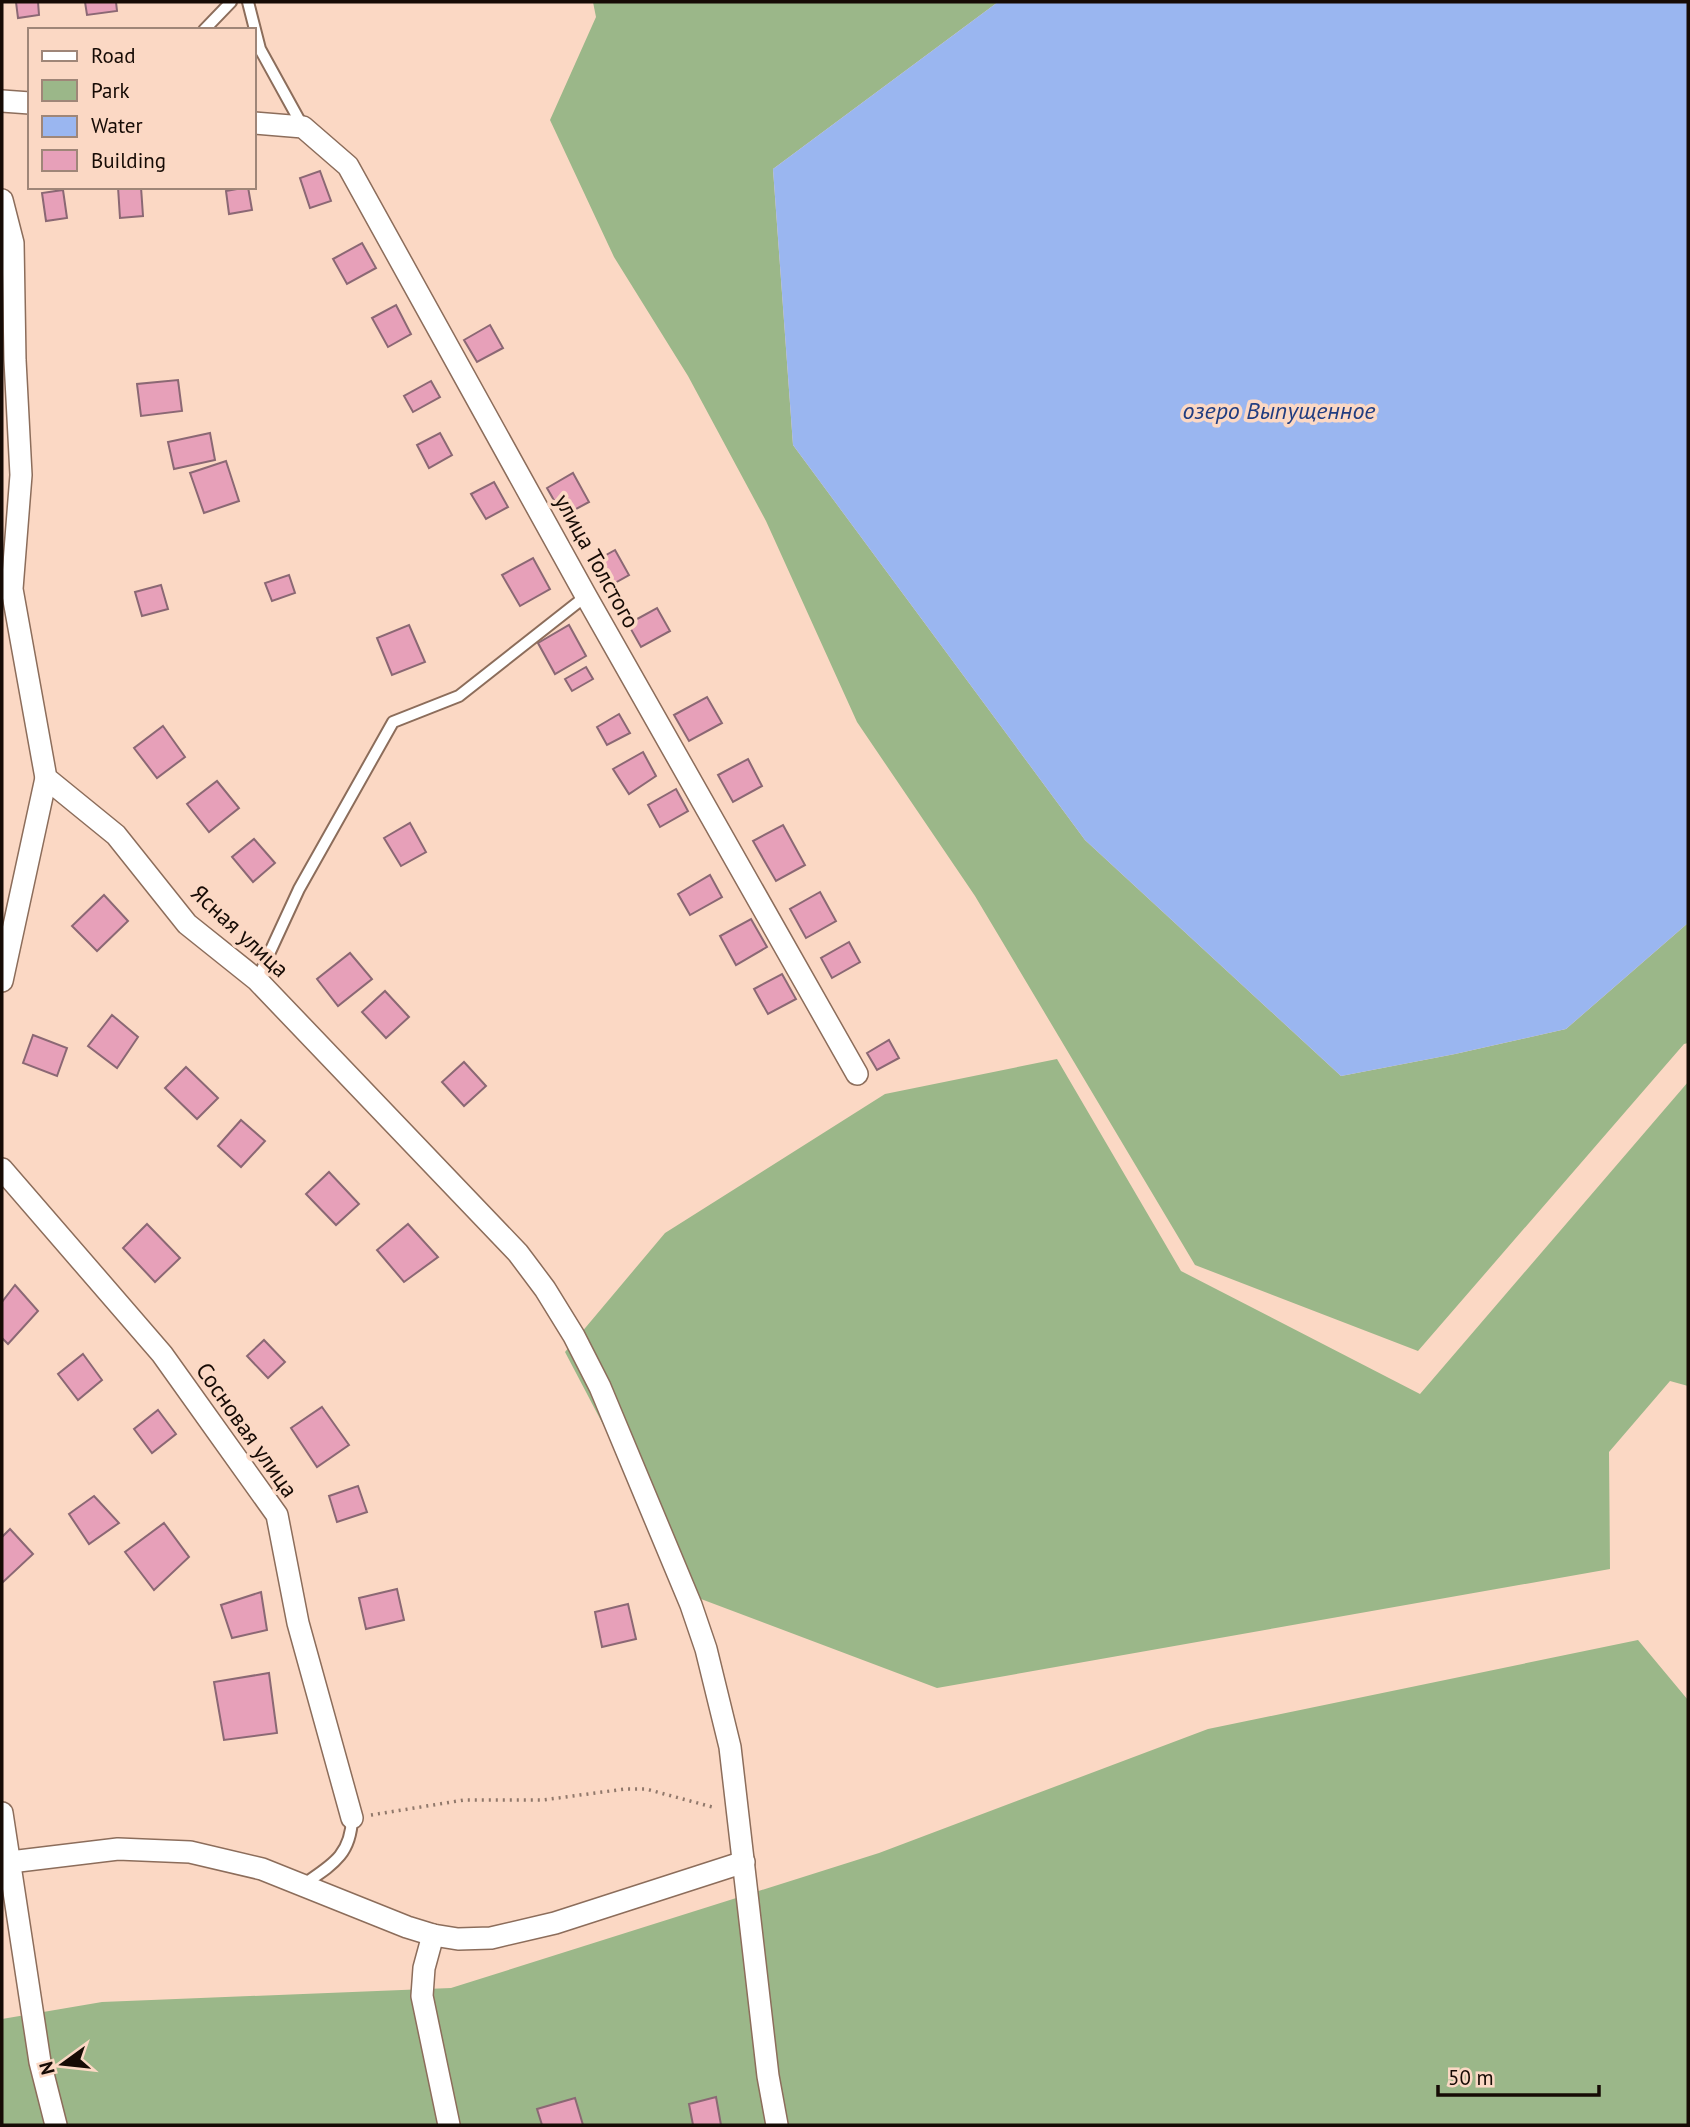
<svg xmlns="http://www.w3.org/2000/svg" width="1690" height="2127" viewBox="0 0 1690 2127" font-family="'PT Sans',sans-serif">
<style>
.green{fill:#9bb789}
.water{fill:#9ab6f0}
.building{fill:#e7a0b9;stroke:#8b6874;stroke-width:2}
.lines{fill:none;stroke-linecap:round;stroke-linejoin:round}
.service-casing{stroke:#8c6d5b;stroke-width:14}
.minor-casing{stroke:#8c6d5b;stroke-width:24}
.path{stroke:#90786b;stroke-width:3.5;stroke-dasharray:2 5;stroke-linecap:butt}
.service{stroke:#fff;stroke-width:10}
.minor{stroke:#fff;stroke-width:21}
.labels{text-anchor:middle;stroke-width:7;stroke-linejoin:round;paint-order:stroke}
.street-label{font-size:23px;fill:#160b05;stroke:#fbd8c4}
.water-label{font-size:24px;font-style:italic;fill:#213d80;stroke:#fbd8c4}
</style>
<rect width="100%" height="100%" fill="#fbd8c4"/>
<!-- green -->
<g class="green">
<polygon points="593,2 998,2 773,169 793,445 1085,840 1341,1076 1455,1054 1566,1029 1688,923 1688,1043 1684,1044 1418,1351 1195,1265 975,896 857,722 766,521 688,376 614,257 550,120 596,17"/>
<polygon points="1057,1059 1181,1271 1420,1394 1688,1082 1688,1386 1670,1381 1609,1452 1610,1569 937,1688 693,1596 565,1352 665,1233 885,1094"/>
<polygon points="1638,1640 1688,1700 1688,2125 2,2125 2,2019 102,2002 451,1988 879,1853 1208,1729"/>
</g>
<!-- water -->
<polygon class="water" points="998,2 1688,2 1688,923 1566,1029 1455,1054 1341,1076 1085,840 793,445 773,169"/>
<!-- building -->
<g class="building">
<polygon points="16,2 38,2 39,15 18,18"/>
<polygon points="85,2 116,2 117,11 87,15"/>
<polygon points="320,171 331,201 310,208 300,178"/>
<polygon points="118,187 141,187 143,216 120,218"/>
<polygon points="248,187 252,210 229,214 226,191"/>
<polygon points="63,190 67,218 46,221 42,193"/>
<polygon points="362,243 376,268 347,284 333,259"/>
<polygon points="396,305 411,334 388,347 372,318"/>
<polygon points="490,325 503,348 477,362 464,340"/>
<polygon points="178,380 182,411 141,416 137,384"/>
<polygon points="431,381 440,397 413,412 404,396"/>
<polygon points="210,433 215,460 174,469 168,442"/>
<polygon points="440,433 452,455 429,468 417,445"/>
<polygon points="226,461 239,501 204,513 190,473"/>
<polygon points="573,473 589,502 563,516 547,488"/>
<polygon points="494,482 508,507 486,519 471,494"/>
<polygon points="615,550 629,575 606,588 592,563"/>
<polygon points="533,558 550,589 520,606 502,575"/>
<polygon points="289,575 295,593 272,601 265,583"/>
<polygon points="161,585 168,609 142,616 135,592"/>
<polygon points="657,608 670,631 641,647 628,624"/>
<polygon points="409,625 425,662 392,675 377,638"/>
<polygon points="569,625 586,656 555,674 538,643"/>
<polygon points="586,667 593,679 572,691 565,679"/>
<polygon points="707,697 722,723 689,741 674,715"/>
<polygon points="619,714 630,733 607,745 597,727"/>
<polygon points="163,726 185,757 157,778 134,748"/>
<polygon points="643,752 656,776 629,794 613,769"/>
<polygon points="748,759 762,786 733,802 718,775"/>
<polygon points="217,781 239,808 209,832 187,804"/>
<polygon points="676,789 688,811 660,827 648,805"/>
<polygon points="410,823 426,852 401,866 384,838"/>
<polygon points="783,825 805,865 776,881 753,841"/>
<polygon points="254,839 275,863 253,882 232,857"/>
<polygon points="710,875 722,897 690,915 678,894"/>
<polygon points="820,892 836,921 806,938 790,909"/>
<polygon points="104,895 128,921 97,951 72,926"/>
<polygon points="751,919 767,947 736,965 720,936"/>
<polygon points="849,942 860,962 832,978 821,958"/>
<polygon points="350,953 372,979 338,1006 317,979"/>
<polygon points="782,974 796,999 768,1014 754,989"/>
<polygon points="385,991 409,1017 386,1038 362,1012"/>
<polygon points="112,1015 138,1037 117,1068 88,1046"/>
<polygon points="33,1035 67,1048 57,1076 23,1063"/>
<polygon points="889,1040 899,1058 877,1070 867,1053"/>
<polygon points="464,1062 486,1086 464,1106 442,1082"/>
<polygon points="186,1067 218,1098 197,1119 165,1088"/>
<polygon points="241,1120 265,1141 241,1167 218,1146"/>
<polygon points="329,1172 359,1204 336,1225 306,1194"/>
<polygon points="147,1224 180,1258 155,1282 123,1248"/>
<polygon points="408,1224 438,1257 404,1282 377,1250"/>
<polygon points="15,1285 38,1311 8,1344 2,1338 2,1302"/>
<polygon points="264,1340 285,1362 268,1378 247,1356"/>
<polygon points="83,1354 102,1380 78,1400 58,1374"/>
<polygon points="322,1407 349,1445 317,1467 291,1428"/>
<polygon points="158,1410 176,1434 152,1453 134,1429"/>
<polygon points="358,1486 367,1512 337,1522 329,1496"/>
<polygon points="94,1496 119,1523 89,1544 69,1514"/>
<polygon points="164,1523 189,1557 154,1590 125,1552"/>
<polygon points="10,1529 33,1554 2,1583 2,1537"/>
<polygon points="397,1589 404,1620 366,1629 359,1598"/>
<polygon points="261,1592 267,1630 232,1638 221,1605"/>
<polygon points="628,1604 636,1639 602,1647 595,1612"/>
<polygon points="269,1673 277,1733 224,1740 214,1682"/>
<polygon points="716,2097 721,2125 693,2125 689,2104"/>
<polygon points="575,2098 583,2125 542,2125 537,2109"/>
</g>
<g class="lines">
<defs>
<g id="service">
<polyline points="248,2 260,49 303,127"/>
<polyline points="204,30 231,2"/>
<polyline points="257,980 299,889 393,722 459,696 586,596"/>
<path d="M304,1884c28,-19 47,-29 48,-66"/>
</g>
<g id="minor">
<polyline points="2,101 30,103"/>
<polyline points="254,123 303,127 348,166 586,596 857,1074"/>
<polyline points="2,200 13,243 15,360 21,475 12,589 46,778 116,835 187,924 257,980 518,1253 545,1289 574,1336 600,1387 691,1605 706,1649 730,1747 768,2076 777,2125"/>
<polyline points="2,981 46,778"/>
<polyline points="2,1169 162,1354 277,1515 298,1623 352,1818"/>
<polyline points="2,1813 40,2062 56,2125"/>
<polyline points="2,1863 118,1849 190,1852 262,1869 407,1927 433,1935 458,1939 491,1938 555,1923 744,1862"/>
<polyline points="433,1935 424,1968 422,1996 449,2125"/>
</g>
</defs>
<!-- service casing -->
<use href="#service" class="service-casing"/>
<!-- minor casing -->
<use href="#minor" class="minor-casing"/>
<!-- path -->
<polyline class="path" points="371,1815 464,1800 543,1800 625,1789 646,1789 716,1808"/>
<!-- service -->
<use href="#service" class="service"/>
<!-- minor -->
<use href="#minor" class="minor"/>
</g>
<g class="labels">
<!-- street labels -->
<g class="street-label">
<text transform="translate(597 561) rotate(61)" y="8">улица Толстого</text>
<text transform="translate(240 931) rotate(43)" y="8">Ясная улица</text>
<text transform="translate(247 1430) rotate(55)" y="8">Сосновая улица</text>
</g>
<!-- water labels -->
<g class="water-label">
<text x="1279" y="419">озеро Выпущенное</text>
</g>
</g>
<!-- border -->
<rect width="1690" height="2127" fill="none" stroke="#160b05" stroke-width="7"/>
<!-- legend -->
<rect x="28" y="28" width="228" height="161" fill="#fbd8c4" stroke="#9f8678" stroke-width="2"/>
<rect x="42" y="51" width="35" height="10" fill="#ffffff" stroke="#9f8678" stroke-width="2"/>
<text x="91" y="63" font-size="21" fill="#160b05">Road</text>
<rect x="42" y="80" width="35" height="21" fill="#9bb789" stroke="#9f8678" stroke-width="2"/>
<text x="91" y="98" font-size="21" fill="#160b05">Park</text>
<rect x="42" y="116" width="35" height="21" fill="#9ab6f0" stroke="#9f8678" stroke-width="2"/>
<text x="91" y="133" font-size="21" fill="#160b05">Water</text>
<rect x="42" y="150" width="35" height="21" fill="#e7a0b9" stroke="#9f8678" stroke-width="2"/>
<text x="91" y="168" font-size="21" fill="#160b05">Building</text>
<!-- north arrow -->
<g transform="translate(63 2064) rotate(255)" stroke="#fbd8c4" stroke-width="5" paint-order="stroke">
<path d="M0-5L12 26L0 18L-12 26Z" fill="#160b05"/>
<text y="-10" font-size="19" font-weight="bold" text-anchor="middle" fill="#160b05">N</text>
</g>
<!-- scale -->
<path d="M1438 2085v10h161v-10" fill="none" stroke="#160b05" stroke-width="3.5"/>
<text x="1448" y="2085" font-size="21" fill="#160b05" stroke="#fbd8c4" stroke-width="5" paint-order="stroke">50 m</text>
</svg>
